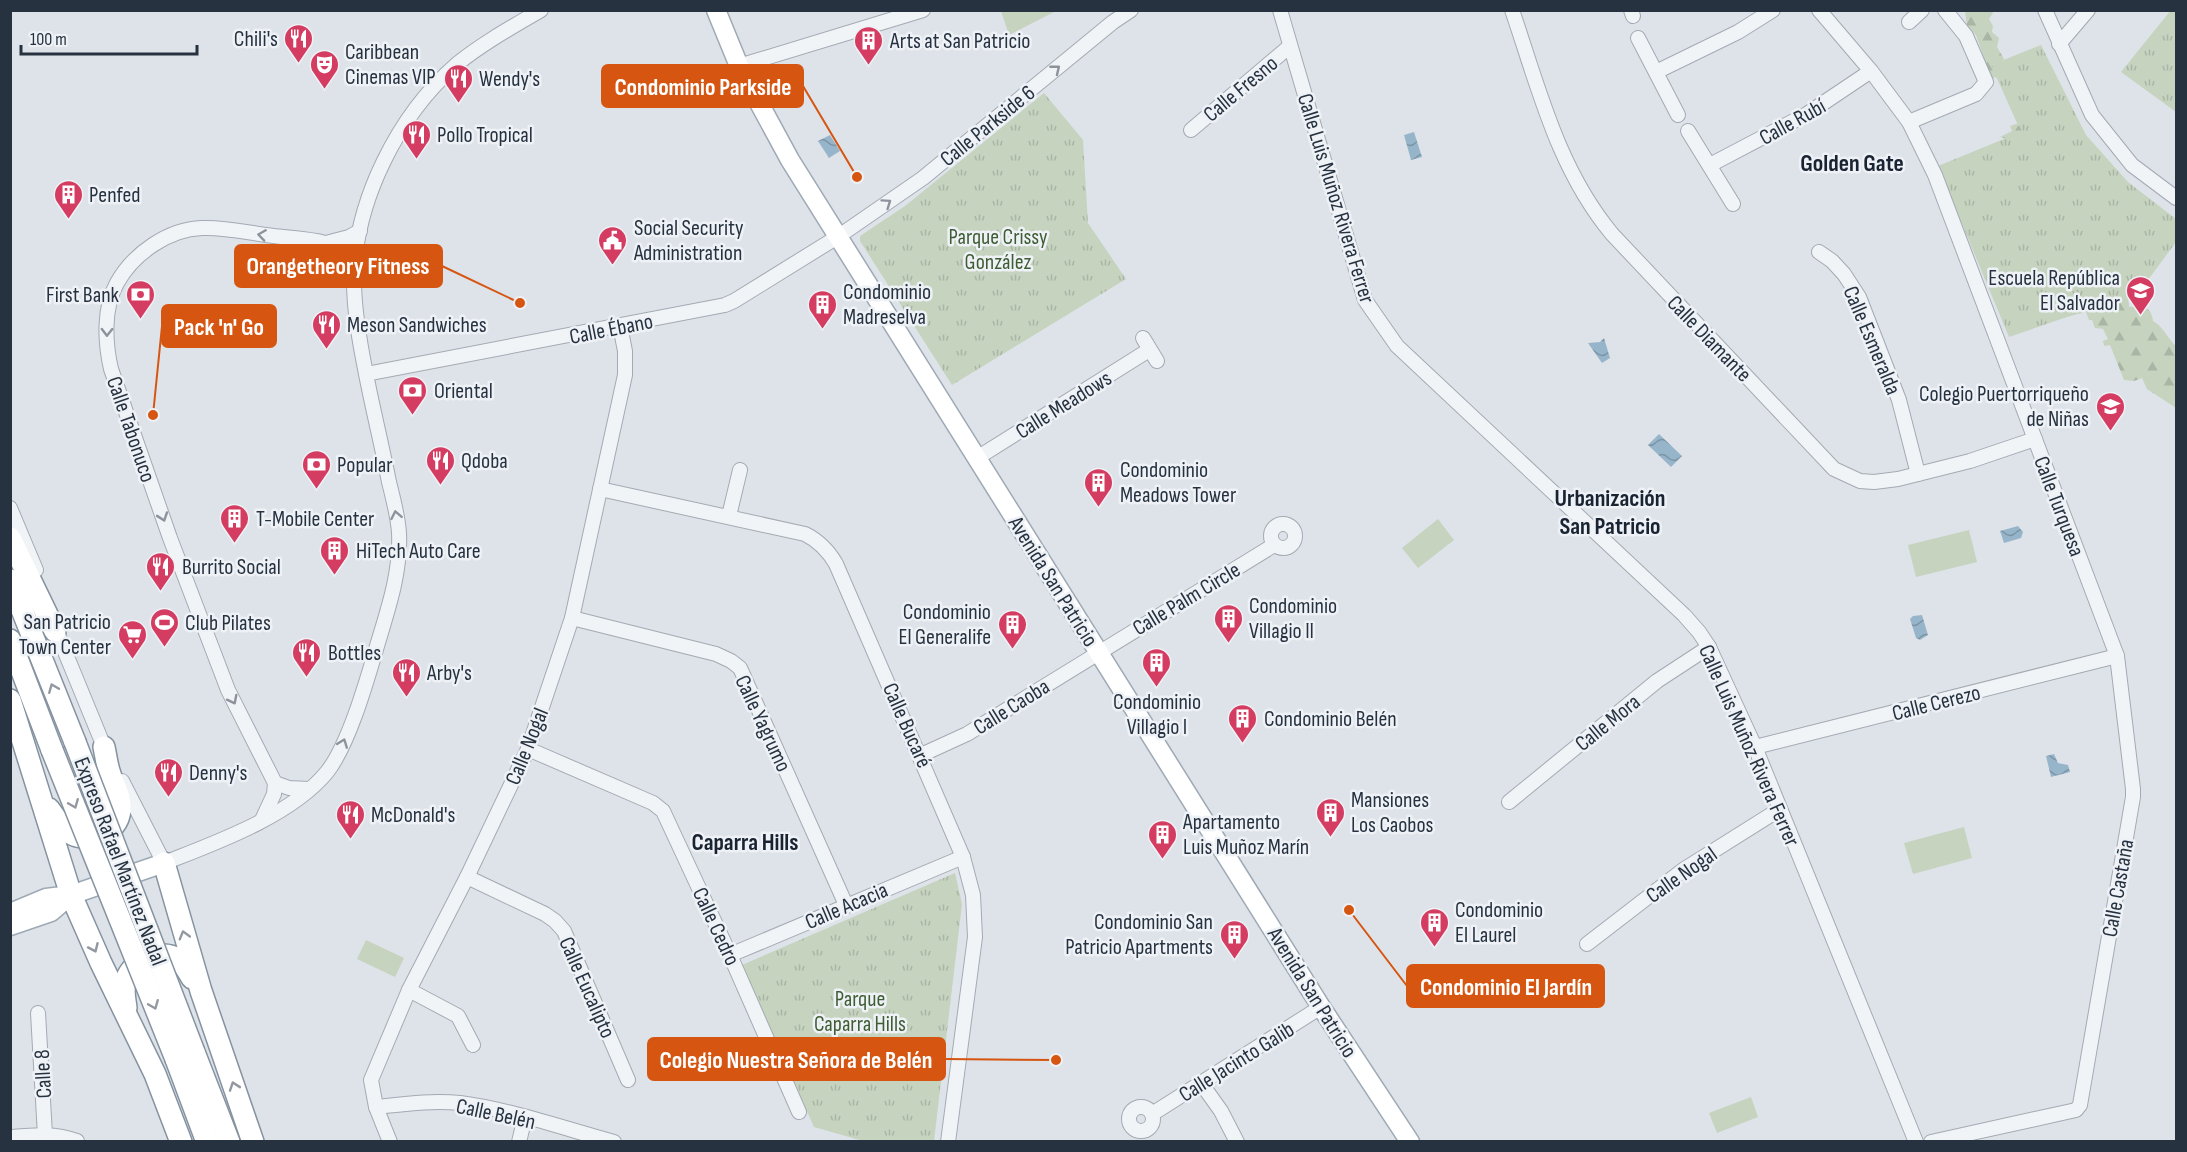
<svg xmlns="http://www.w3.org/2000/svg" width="2187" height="1152" viewBox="0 0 2187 1152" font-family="'Sofia Sans Condensed',sans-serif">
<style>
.green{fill:#c6d3bf}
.forest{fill:url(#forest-firs)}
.park{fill:url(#park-tufts)}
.water{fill:url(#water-waves)}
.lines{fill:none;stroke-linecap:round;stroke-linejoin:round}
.minor-casing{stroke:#a3aab3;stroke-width:16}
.major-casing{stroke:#9da9b5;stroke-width:21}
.highway-casing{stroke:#8592a0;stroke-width:24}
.minor{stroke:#f1f4f7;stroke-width:14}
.major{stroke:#fff;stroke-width:18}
.highway{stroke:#fff;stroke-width:21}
.highway-bridge-casing{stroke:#8592a0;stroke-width:24;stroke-linecap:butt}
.highway-bridge{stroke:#fff;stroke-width:21}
.oneway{stroke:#8c939c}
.oneway2{stroke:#9398a0}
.labels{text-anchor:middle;stroke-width:5;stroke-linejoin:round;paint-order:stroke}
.poi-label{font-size:22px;fill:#273240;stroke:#eef2f6;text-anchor:start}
.street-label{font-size:22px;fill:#273240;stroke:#eef2f6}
.park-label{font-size:22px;fill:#3f5d33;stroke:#eef2f6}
.neighbourhood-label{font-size:24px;font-weight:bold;fill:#192331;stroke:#eef2f6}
.leader{fill:none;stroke:#d55511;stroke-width:2}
.callout-dot{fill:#d55511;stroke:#eef2f6;stroke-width:2}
.callout{fill:#d55511;stroke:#d55511;stroke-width:2}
.callout-label{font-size:24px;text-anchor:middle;font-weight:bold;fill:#fff}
</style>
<defs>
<pattern id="forest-firs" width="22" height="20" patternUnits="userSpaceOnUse" patternTransform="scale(1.5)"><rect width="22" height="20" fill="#c6d3bf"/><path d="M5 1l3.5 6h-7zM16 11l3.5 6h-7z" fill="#aab6a5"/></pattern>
<pattern id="park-tufts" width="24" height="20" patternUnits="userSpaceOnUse" patternTransform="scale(1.5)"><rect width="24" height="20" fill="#c6d3bf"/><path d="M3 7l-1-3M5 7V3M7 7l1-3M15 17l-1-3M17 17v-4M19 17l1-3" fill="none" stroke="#aab6a5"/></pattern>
<pattern id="water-waves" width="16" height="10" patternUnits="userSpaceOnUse" patternTransform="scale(1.5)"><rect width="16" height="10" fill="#97b5ca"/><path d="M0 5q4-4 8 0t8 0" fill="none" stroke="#7b94a5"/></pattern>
</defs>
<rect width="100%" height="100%" fill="#dee3e9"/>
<!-- green -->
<g class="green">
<polygon points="1001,11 1001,10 1056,11 1009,35"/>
<polygon points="1438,519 1454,540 1418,568 1402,548"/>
<polygon points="1969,530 1977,562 1916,577 1908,545"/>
<polygon points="1964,827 1972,858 1913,874 1904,843"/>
<polygon points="366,940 404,958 395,977 357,959"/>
<polygon points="1751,1097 1758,1117 1717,1133 1709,1113"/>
</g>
<!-- forest -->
<g class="forest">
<polygon points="1965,11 1994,11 1989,19 1993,26 1992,32 1999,38 1997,47 2004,59 1998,68 1999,77 1991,78 1990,75 1976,35 1967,26"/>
<path d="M2016,124l11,1 101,172 1,10c14,-2 22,-1 24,14 11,6 14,17 23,25v62l-29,-19 -5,-11 -8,3 -10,-1 -14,-35 -6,1 -1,-5 5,-2 -5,-10 -8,-1 -3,-8h-3l-3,-8 -28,7 -52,-180 -6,-2 12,-6 -2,-5z"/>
</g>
<!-- park -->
<g class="park">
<polygon points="2171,10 2176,11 2176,112 2121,72"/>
<polygon points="2041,45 2086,135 2128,182 2176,219 2176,242 2134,299 2099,306 2009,337 1938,166 2021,132 1991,65"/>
<polygon points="1044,93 1083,140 1088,223 1126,279 952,385 860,241 860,236 905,206"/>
<polygon points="955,873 962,904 934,1141 863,1141 814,1127 742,965"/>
</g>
<!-- water -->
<g class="water">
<polygon points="1414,132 1422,157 1411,160 1404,135"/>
<polygon points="830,135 840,151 829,158 818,141"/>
<polygon points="1604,338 1610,358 1602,363 1588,343 1600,342"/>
<polygon points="1659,434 1682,456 1671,467 1648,445"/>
<polygon points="2018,526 2023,532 2021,538 2004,543 2000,531"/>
<polygon points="1922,615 1928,635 1920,640 1916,638 1910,619 1913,616"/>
<polygon points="2054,754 2058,763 2068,765 2070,772 2051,777 2046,756"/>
</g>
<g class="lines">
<defs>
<g id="minor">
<polyline points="1280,10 1365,300 1397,346 1684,615 1699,632 1709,647 1755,747 1916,1142"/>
<path d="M1512,10c27,79 46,159 100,224l222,235 26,12 14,1 24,-3 72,-18 65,-22"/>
<polyline points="1631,10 1633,16"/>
<polyline points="1819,10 1871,71 1909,122 1935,175 2117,656 2133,789 2133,797 2080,1105 2076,1110 2067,1112 1931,1142"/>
<polyline points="2045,10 2092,115 2132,165 2176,198"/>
<polyline points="1909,22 1922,10"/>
<polyline points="1638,38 1678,115"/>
<polyline points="2059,44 2088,10"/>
<polyline points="739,66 923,10"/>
<polyline points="1656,72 1738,32 1773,10"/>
<polyline points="1909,122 1976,94 1986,82 1966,36 1945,10"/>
<polyline points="1191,130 1290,46"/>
<polyline points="1688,131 1733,204"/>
<polyline points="1710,165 1807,114 1871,71"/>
<polyline points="326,243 349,237 360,231"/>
<polyline points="1819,252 1832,261 1844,274 1859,297 1899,400 1918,474"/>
<polyline points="1143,338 1157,361"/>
<polyline points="366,374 725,305 734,301 839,236 923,178 1113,22 1131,10"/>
<polyline points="977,458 1149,350"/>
<path d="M600,489l205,45c14,7 23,16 31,30l127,293 10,38 2,42 -27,205"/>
<polyline points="10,508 36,570"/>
<polyline points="729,516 740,470"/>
<circle cx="1283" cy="536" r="12"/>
<polyline points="572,618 716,654 731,661 740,668 846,905"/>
<polyline points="54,625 107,754"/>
<polyline points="1755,747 2117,656"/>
<polyline points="528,749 653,803 663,811 730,955 799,1112"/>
<polyline points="921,755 967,734 1274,545"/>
<path d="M122,781l42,82c51,-20 127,-47 163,-91 22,-28 40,-92 50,-126 11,-37 24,-74 22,-113 -1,-17 -6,-35 -10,-51 -7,-36 -16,-72 -23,-108 -6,-30 -12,-62 -12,-93 0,-79 44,-166 103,-217 26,-21 55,-37 84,-54"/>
<polyline points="275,783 289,788 309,789"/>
<polyline points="1509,802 1657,681 1709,647"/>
<path d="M262,820l12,-26 1,-11 -47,-93 -58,-152 -59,-169c-6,-26 -8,-61 6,-86 16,-29 51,-54 85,-55 21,-1 43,4 64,7 19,3 41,3 59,8 11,4 21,14 30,22"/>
<polyline points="467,877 545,914 555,921 564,931 628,1080"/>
<polyline points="1587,944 1683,870 1780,809"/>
<polyline points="730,955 963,857"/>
<polyline points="409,990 458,1016 473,1045"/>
<polyline points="38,1013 45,1135"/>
<polyline points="1201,1083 1221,1111 1237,1142"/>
<path d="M376,1107c28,-3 56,-7 84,-4 52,7 103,25 154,39"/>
<circle cx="1141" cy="1119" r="12"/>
<polyline points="1152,1114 1321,1007"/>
<path d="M10,1137c24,-2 45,-4 67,4"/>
<polyline points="390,1142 376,1107 371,1080 409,990 467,877 528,749 572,618 625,375 625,351 620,326"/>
<polyline points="519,1142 525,1117"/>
</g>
<g id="major">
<polyline points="716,10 739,66 790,160 1321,1007 1410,1142"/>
<polyline points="10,913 46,898 71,895 164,863"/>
<polyline points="10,926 51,912 71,895"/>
</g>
<g id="highway">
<polyline points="10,538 55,631"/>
<polyline points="10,580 75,742"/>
<polyline points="10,640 52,750"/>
<polyline points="10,700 71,895 101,963 155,1074 181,1142"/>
<path d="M49,809c6,8 12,19 21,24 19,11 48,1 50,-23 1,-13 -6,-24 -10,-36 -3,-8 -4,-18 -6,-27"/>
<polyline points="164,863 201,991 253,1142"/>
<path d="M126,1008c-1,-9 -4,-19 0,-28 6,-19 34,-32 52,-21 6,4 10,13 14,19"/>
<polyline points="194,1052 229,1142"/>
<polyline points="176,1059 207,1142"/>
</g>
</defs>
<!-- minor casing -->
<use href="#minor" class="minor-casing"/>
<!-- major casing -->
<use href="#major" class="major-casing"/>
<!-- highway casing -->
<use href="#highway" class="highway-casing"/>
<!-- minor -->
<use href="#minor" class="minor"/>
<!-- major -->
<use href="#major" class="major"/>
<!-- highway -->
<use href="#highway" class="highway"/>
<defs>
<g id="highway-bridge">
<polyline points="75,742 194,1052"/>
<polyline points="52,750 176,1059"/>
</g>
</defs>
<!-- highway-bridge casing -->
<use href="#highway-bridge" class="highway-bridge-casing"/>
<!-- highway-bridge -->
<use href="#highway-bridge" class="highway-bridge"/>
</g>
<!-- one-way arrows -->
<defs><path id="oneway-chevron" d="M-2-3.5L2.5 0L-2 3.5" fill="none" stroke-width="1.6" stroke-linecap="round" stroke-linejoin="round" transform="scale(1.5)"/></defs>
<g class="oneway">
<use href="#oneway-chevron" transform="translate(1056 69) rotate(-39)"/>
<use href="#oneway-chevron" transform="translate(887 203) rotate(-35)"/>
<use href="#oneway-chevron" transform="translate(262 235) rotate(-172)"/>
<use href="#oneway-chevron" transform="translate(107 332) rotate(91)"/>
<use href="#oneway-chevron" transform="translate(396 515) rotate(-101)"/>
<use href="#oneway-chevron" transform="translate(163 517) rotate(71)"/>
<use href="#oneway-chevron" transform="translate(233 700) rotate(63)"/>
<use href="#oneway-chevron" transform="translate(343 743) rotate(-69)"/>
</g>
<g class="oneway2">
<use href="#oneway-chevron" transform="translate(53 688) rotate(-112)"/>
<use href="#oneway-chevron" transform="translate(74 804) rotate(68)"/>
<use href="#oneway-chevron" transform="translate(184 935) rotate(-106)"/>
<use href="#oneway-chevron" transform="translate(94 948) rotate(66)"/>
<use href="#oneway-chevron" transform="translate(154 1005) rotate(68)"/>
<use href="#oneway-chevron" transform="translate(234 1086) rotate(-109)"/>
</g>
<!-- icons -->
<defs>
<symbol id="restaurant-pin" viewBox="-11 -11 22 30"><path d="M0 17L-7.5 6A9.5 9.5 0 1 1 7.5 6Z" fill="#d43d61" stroke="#eef2f6"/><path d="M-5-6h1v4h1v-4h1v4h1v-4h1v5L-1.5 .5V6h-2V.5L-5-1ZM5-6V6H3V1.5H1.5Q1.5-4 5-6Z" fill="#fff"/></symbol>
<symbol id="building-pin" viewBox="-11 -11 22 30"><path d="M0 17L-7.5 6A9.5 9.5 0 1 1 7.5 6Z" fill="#d43d61" stroke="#eef2f6"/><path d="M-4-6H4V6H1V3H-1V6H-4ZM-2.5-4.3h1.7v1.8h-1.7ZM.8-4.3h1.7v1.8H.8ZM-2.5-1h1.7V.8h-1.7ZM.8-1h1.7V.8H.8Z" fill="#fff"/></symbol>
<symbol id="theatre-pin" viewBox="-11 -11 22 30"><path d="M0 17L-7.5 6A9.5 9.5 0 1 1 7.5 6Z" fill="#d43d61" stroke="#eef2f6"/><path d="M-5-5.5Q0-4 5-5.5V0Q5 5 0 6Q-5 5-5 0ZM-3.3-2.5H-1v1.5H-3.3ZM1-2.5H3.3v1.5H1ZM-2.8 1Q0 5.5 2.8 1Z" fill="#fff"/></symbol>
<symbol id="civic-pin" viewBox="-11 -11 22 30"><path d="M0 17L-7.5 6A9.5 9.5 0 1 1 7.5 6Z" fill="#d43d61" stroke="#eef2f6"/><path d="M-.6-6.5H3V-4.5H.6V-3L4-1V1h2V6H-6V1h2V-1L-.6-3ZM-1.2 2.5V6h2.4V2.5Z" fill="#fff"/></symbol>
<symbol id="school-pin" viewBox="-11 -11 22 30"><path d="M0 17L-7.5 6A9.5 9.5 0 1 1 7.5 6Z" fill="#d43d61" stroke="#eef2f6"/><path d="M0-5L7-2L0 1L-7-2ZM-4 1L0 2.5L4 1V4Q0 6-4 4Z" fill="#fff"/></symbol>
<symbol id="bank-pin" viewBox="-11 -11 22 30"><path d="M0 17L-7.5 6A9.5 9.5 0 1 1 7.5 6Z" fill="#d43d61" stroke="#eef2f6"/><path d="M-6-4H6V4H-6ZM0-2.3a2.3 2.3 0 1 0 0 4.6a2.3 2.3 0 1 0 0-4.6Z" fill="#fff"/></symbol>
<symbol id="stadium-pin" viewBox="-11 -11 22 30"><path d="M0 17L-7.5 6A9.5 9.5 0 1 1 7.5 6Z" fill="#d43d61" stroke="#eef2f6"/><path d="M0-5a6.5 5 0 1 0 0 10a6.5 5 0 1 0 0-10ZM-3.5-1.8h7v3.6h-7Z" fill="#fff"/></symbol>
<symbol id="supermarket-pin" viewBox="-11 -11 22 30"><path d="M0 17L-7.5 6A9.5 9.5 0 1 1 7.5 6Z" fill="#d43d61" stroke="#eef2f6"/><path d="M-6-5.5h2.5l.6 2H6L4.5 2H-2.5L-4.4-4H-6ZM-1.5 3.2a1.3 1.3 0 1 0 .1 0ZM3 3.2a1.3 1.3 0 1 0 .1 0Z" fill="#fff"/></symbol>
</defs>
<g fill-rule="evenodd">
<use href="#restaurant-pin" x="282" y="22" width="33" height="45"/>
<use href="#building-pin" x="852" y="24" width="33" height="45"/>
<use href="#theatre-pin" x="308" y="48" width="33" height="45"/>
<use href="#restaurant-pin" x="442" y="62" width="33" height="45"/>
<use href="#restaurant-pin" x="400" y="118" width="33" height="45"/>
<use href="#building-pin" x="52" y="178" width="33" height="45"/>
<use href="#civic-pin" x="596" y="224" width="33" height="45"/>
<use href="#school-pin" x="2124" y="274" width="33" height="45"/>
<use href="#bank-pin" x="124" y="278" width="33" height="45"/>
<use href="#building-pin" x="806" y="288" width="33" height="45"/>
<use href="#restaurant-pin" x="310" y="308" width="33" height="45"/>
<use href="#bank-pin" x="396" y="374" width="33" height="45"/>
<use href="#school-pin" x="2094" y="390" width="33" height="45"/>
<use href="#restaurant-pin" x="424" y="444" width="33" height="45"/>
<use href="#bank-pin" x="300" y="448" width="33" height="45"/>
<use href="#building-pin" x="1082" y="466" width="33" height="45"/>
<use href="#building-pin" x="218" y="502" width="33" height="45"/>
<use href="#building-pin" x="318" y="534" width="33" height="45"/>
<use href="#restaurant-pin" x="144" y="550" width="33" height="45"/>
<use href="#building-pin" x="1212" y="602" width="33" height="45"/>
<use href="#stadium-pin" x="148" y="606" width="33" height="45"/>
<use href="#building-pin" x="996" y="608" width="33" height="45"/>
<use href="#supermarket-pin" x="116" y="618" width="33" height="45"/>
<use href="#restaurant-pin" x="290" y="636" width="33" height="45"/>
<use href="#building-pin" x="1140" y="646" width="33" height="45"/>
<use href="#restaurant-pin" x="390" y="656" width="33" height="45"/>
<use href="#building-pin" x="1226" y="702" width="33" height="45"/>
<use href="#restaurant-pin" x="152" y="756" width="33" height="45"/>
<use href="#building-pin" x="1314" y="796" width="33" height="45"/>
<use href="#restaurant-pin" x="334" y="798" width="33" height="45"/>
<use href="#building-pin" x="1146" y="818" width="33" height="45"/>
<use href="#building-pin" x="1418" y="906" width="33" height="45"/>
<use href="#building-pin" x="1218" y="918" width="33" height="45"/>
</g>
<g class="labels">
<!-- poi labels -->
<g class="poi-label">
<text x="278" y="46" text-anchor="end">Chili's</text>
<text x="890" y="48">Arts at San Patricio</text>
<text x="345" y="59">Caribbean<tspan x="345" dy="25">Cinemas VIP</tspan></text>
<text x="479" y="86">Wendy's</text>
<text x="437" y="142">Pollo Tropical</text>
<text x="89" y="202">Penfed</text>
<text x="634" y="235">Social Security<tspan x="634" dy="25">Administration</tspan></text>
<text x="2120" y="285" text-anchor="end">Escuela República<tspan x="2120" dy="25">El Salvador</tspan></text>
<text x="843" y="299">Condominio<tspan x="843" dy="25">Madreselva</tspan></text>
<text x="119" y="302" text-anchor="end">First Bank</text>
<text x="347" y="332">Meson Sandwiches</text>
<text x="434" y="398">Oriental</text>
<text x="2089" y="401" text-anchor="end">Colegio Puertorriqueño<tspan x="2089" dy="25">de Niñas</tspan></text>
<text x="461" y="468">Qdoba</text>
<text x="337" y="472">Popular</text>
<text x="1120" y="477">Condominio<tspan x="1120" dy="25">Meadows Tower</tspan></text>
<text x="256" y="526">T-Mobile Center</text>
<text x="356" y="558">HiTech Auto Care</text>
<text x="182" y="574">Burrito Social</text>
<text x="1249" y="613">Condominio<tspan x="1249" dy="25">Villagio II</tspan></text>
<text x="991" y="619" text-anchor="end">Condominio<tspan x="991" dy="25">El Generalife</tspan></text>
<text x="111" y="629" text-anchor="end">San Patricio<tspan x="111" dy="25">Town Center</tspan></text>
<text x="185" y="630">Club Pilates</text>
<text x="328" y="660">Bottles</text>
<text x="427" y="680">Arby's</text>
<text x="1157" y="709" text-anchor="middle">Condominio<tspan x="1157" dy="25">Villagio I</tspan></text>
<text x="1264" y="726">Condominio Belén</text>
<text x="189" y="780">Denny's</text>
<text x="1351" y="807">Mansiones<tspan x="1351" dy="25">Los Caobos</tspan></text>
<text x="371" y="822">McDonald's</text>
<text x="1183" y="829">Apartamento<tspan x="1183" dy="25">Luis Muñoz Marín</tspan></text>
<text x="1455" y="917">Condominio<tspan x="1455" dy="25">El Laurel</tspan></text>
<text x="1213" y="929" text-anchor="end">Condominio San<tspan x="1213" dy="25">Patricio Apartments</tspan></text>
</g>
<!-- street labels -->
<g class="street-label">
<text transform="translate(1240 88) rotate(-40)" y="8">Calle Fresno</text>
<text transform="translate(1792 121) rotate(-29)" y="8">Calle Rubí</text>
<text transform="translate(987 125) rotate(-39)" y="8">Calle Parkside 6</text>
<text transform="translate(1337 198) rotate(73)" y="8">Calle Luis Muñoz Rivera Ferrer</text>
<text transform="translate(611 328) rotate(-11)" y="8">Calle Ébano</text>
<text transform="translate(1710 338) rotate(46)" y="8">Calle Diamante</text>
<text transform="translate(1873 340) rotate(67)" y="8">Calle Esmeralda</text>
<text transform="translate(1063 404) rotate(-32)" y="8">Calle Meadows</text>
<text transform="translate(132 429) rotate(71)" y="8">Calle Tabonuco</text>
<text transform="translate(2060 506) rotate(69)" y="8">Calle Turquesa</text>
<text transform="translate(1054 581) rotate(58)" y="8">Avenida San Patricio</text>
<text transform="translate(1186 598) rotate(-31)" y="8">Calle Palm Circle</text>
<text transform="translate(1936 702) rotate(-14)" y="8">Calle Cerezo</text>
<text transform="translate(1011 706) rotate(-32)" y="8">Calle Caoba</text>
<text transform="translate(1607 722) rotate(-39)" y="8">Calle Mora</text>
<text transform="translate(764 723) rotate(65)" y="8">Calle Yagrumo</text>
<text transform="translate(908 725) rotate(66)" y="8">Calle Bucaré</text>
<text transform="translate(1750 745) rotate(66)" y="8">Calle Luis Muñoz Rivera Ferrer</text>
<text transform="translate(526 746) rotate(-68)" y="8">Calle Nogal</text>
<text transform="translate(121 861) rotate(69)" y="8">Expreso Rafael Martínez Nadal</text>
<text transform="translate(1681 874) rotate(-35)" y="8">Calle Nogal</text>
<text transform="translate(2117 888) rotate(-80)" y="8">Calle Castaña</text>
<text transform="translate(846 905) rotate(-23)" y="8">Calle Acacia</text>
<text transform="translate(717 926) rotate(65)" y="8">Calle Cedro</text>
<text transform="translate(588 987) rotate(66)" y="8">Calle Eucalipto</text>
<text transform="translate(1313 992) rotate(58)" y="8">Avenida San Patricio</text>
<text transform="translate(1236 1061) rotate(-32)" y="8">Calle Jacinto Galib</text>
<text transform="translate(42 1074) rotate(-93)" y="8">Calle 8</text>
<text transform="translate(496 1113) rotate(12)" y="8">Calle Belén</text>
</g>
<!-- park labels -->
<g class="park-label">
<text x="998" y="244">Parque Crissy<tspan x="998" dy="25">González</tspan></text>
<text x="860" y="1006">Parque<tspan x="860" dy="25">Caparra Hills</tspan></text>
</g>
<!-- neighbourhood labels -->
<g class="neighbourhood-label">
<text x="1852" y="171">Golden Gate</text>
<text x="1610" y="506">Urbanización<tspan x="1610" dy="28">San Patricio</tspan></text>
<text x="745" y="850">Caparra Hills</text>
</g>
</g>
<!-- callouts -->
<path class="leader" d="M857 177L803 86M520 303L442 266M153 415L162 326M1349 910L1407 986M1056 1060L945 1059"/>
<g class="callout-dot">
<circle cx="857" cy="177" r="6"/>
<circle cx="520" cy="303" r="6"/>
<circle cx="153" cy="415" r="6"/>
<circle cx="1349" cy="910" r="6"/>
<circle cx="1056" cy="1060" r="6"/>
</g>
<g class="callout">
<rect x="602" y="65" width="201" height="42" rx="6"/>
<rect x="235" y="245" width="207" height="42" rx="6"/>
<rect x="162" y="305" width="114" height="42" rx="6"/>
<rect x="1407" y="965" width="197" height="42" rx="6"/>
<rect x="648" y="1038" width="297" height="42" rx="6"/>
</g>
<g class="callout-label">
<text x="703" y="95">Condominio Parkside</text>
<text x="338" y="274">Orangetheory Fitness</text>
<text x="219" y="335">Pack 'n' Go</text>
<text x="1506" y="995">Condominio El Jardín</text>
<text x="796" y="1068">Colegio Nuestra Señora de Belén</text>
</g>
<!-- border -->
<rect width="2187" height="1152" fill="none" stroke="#273240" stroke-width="24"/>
<!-- scale -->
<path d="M21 45v9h176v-9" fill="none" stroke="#273240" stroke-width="3"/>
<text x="30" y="45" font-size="18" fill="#273240" stroke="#eef2f6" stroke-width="4.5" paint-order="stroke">100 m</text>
</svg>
